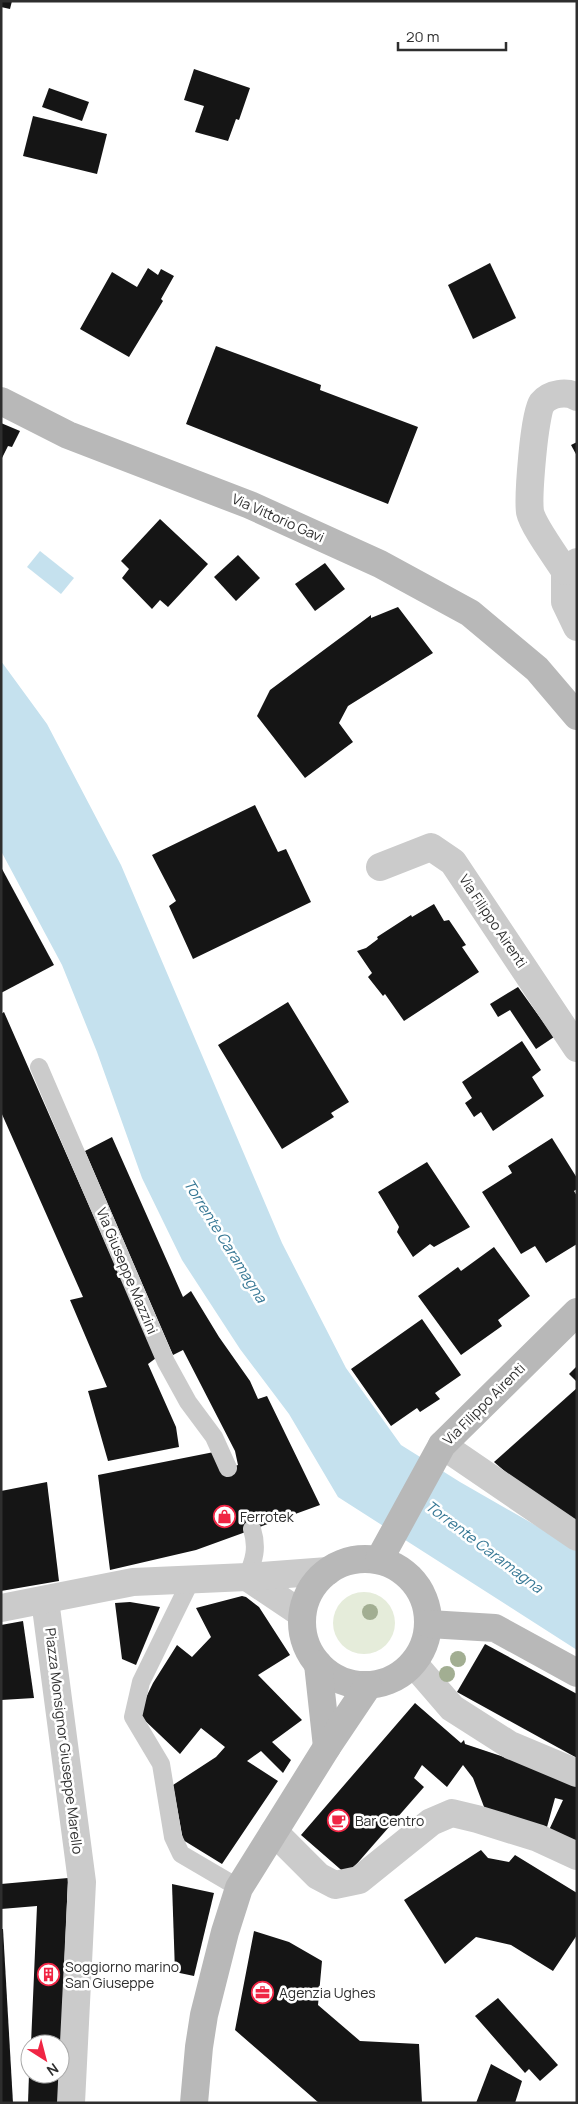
<svg xmlns="http://www.w3.org/2000/svg" width="578" height="2104" viewBox="0 0 578 2104" font-family="Manrope,sans-serif">
<style>
.green{fill:#e5ecda}
.water{fill:#c5e1ee}
.building{fill:#151515}
.lines{fill:none;stroke-linecap:round;stroke-linejoin:round}
.lane{stroke:#cbcbcb;stroke-width:18}
.street{stroke:#cbcbcb;stroke-width:28}
.secondary{stroke:#b8b8b8;stroke-width:28}
.tree{fill:#a2ae92}
.labels{text-anchor:middle;stroke-width:5;stroke-linejoin:round;paint-order:stroke}
.street-label{font-size:14px;fill:#2e2e2e;stroke:#fff}
.poi-label{font-size:14px;fill:#2e2e2e;stroke:#fff;text-anchor:start}
.water-label{font-size:15px;font-style:italic;fill:#377895;stroke:#fff}
</style>
<rect width="100%" height="100%" fill="#fff"/>
<!-- green -->
<circle class="green" cx="364" cy="1623" r="31"/>
<!-- water -->
<g class="water">
<polygon points="40,551 74,578 61,594 27,567"/>
<polygon points="1,661 47,724 121,865 282,1243 346,1368 401,1445 460,1482 577,1549 577,1650 338,1497 289,1414 240,1349 182,1260 142,1178 97,1052 62,965 1,851"/>
</g>
<!-- building -->
<g class="building">
<polygon points="1,1 12,1 10,9 1,7"/>
<polygon points="194,69 250,88 239,120 236,119 228,141 195,132 204,106 184,100"/>
<polygon points="49,88 89,102 82,121 42,107"/>
<polygon points="33,116 107,134 97,174 23,156"/>
<polygon points="490,263 516,318 473,339 448,285"/>
<polygon points="148,268 158,275 161,269 174,276 161,299 163,301 129,357 80,329 112,272 137,287"/>
<polygon points="216,346 321,385 320,390 418,427 388,504 186,424"/>
<polygon points="1,423 20,431 12,447 8,446 1,460"/>
<polygon points="577,442 577,456 571,445"/>
<polygon points="160,519 208,564 168,607 160,600 152,609 122,578 129,569 121,561"/>
<polygon points="238,555 260,578 236,601 214,577"/>
<polygon points="325,563 345,589 315,611 295,584"/>
<polygon points="398,607 433,653 348,706 339,723 353,742 305,778 257,716 270,690 371,615 371,618"/>
<polygon points="255,805 278,852 286,849 311,902 193,959 169,906 176,901 152,855"/>
<polygon points="1,867 54,965 1,993"/>
<polygon points="434,904 444,921 449,920 466,945 462,947 479,972 404,1021 385,994 383,996 368,977 372,973 357,951 366,948 378,939 377,937 411,915 412,917"/>
<polygon points="518,987 554,1037 536,1049 510,1010 498,1017 490,1004"/>
<polygon points="288,1002 349,1102 331,1113 334,1117 282,1149 218,1045"/>
<polygon points="4,1012 156,1358 148,1364 176,1427 179,1447 108,1461 88,1391 107,1387 70,1300 83,1297 1,1112 1,1014"/>
<polygon points="522,1041 541,1070 532,1077 544,1096 493,1131 481,1112 474,1117 465,1103 472,1098 462,1082"/>
<polygon points="112,1137 183,1297 191,1291 219,1337 250,1381 258,1399 267,1396 320,1505 196,1550 110,1570 98,1475 214,1452 220,1471 238,1465 235,1451 183,1350 173,1355 85,1151"/>
<polygon points="552,1138 577,1178 577,1189 574,1191 577,1196 577,1244 546,1263 535,1246 521,1254 482,1192 512,1173 508,1166"/>
<polygon points="427,1162 470,1227 434,1247 430,1244 413,1257 397,1232 399,1227 398,1225 378,1192"/>
<polygon points="494,1247 530,1296 498,1320 502,1326 461,1355 418,1296 458,1267 461,1271"/>
<polygon points="422,1319 461,1375 435,1393 440,1399 420,1412 417,1408 391,1426 351,1369"/>
<polygon points="577,1366 577,1382 569,1374"/>
<polygon points="577,1388 577,1533 494,1462"/>
<polygon points="47,1482 59,1581 1,1591 1,1491"/>
<polygon points="242,1596 246,1597 259,1607 290,1655 258,1675 302,1720 272,1742 291,1760 283,1773 261,1751 247,1761 278,1781 222,1864 183,1840 173,1785 216,1757 225,1747 201,1728 180,1754 138,1714 153,1683 177,1645 192,1657 211,1637 196,1608"/>
<polygon points="130,1602 160,1607 136,1665 122,1659 115,1603"/>
<polygon points="23,1621 34,1698 1,1700 1,1625"/>
<polygon points="485,1644 577,1694 577,1758 457,1692"/>
<polygon points="415,1703 461,1743 464,1740 465,1744 546,1771 577,1785 577,1839 574,1841 549,1830 563,1800 555,1798 547,1827 486,1812 473,1778 463,1765 447,1787 422,1765 414,1778 424,1787 347,1875 301,1835"/>
<polygon points="481,1850 488,1858 509,1862 515,1855 577,1893 577,1935 553,1971 511,1945 476,1937 445,1964 404,1900"/>
<polygon points="68,1878 61,2044 31,2044 37,1906 1,1909 1,1884"/>
<polygon points="172,1884 214,1893 194,1976 175,1972"/>
<polygon points="1,1929 3,1929 13,2103 1,2103"/>
<polygon points="254,1931 289,1942 322,1961 318,2005 360,2041 419,2044 422,2103 319,2103 235,2030"/>
<polygon points="498,1998 558,2065 540,2081 529,2069 525,2073 475,2016"/>
<polygon points="491,2064 522,2081 515,2103 476,2103"/>
<polygon points="29,2074 60,2074 59,2103 28,2103"/>
</g>
<g class="lines">
<!-- lane -->
<g class="lane">
<polyline points="39,1067 166,1362 188,1402 214,1437 228,1468"/>
<path d="M247,1577c7,-17 11,-29 5,-48"/>
<polyline points="192,1578 141,1682 133,1717 161,1764 173,1837 181,1854 239,1888"/>
</g>
<!-- street -->
<g class="street">
<polyline points="577,562 565,571 565,602 577,627"/>
<path d="M565,571c-8,-13 -32,-45 -35,-59 -2,-15 4,-98 12,-109 8,-10 25,-12 35,-6"/>
<polyline points="380,867 431,847 453,862 577,1048"/>
<polyline points="442,1445 577,1537"/>
<polyline points="247,1577 302,1614"/>
<polyline points="45,1600 82,1882 71,2103"/>
<polyline points="1,1608 133,1582 247,1577 328,1571"/>
<polyline points="414,1664 452,1708 510,1745 577,1773"/>
<polyline points="274,1832 318,1876 335,1885 359,1880 431,1822 452,1813 477,1819 538,1838 577,1856"/>
</g>
<!-- secondary -->
<g class="secondary">
<polyline points="1,401 68,435 250,505 380,564 470,613 537,669 577,716"/>
<circle cx="365" cy="1622" r="63"/>
<polyline points="379,1560 442,1445 577,1312"/>
<polyline points="429,1624 495,1628 577,1673"/>
<polyline points="318,1664 327,1747"/>
<polyline points="194,2103 199,2047 204,2015 225,1932 239,1888 327,1747 368,1686"/>
</g>
</g>
<!-- trees -->
<g class="tree">
<circle cx="370" cy="1612" r="8"/>
<circle cx="458" cy="1659" r="8"/>
<circle cx="447" cy="1674" r="8"/>
</g>
<!-- icons -->
<defs>
<symbol id="shop-ring" viewBox="-11 -11 22 22"><circle r="9.5" fill="#fff" stroke="#f02544" stroke-width="1.5"/><path d="M-5-2.5h2.3a2.7 3.5 0 0 1 5.4 0H5L5.5 6h-11ZM-1.5-2.5h3a1.5 2.3 0 0 0-3 0Z" fill="#f02544"/></symbol>
<symbol id="cafe-ring" viewBox="-11 -11 22 22"><circle r="9.5" fill="#fff" stroke="#f02544" stroke-width="1.5"/><path d="M-5.5-4.5H6V0H3Q3 3.5 0 3.5H-2.5Q-5.5 3.5-5.5 0ZM3-3.2v2h1.7v-2ZM-6 4.5H4V6H-6Z" fill="#f02544"/></symbol>
<symbol id="building-ring" viewBox="-11 -11 22 22"><circle r="9.5" fill="#fff" stroke="#f02544" stroke-width="1.5"/><path d="M-4-6H4V6H1V3H-1V6H-4ZM-2.5-4.3h1.7v1.8h-1.7ZM.8-4.3h1.7v1.8H.8ZM-2.5-1h1.7V.8h-1.7ZM.8-1h1.7V.8H.8Z" fill="#f02544"/></symbol>
<symbol id="office-ring" viewBox="-11 -11 22 22"><circle r="9.5" fill="#fff" stroke="#f02544" stroke-width="1.5"/><path d="M-6-3h4V-5.5h4V-3h4V5H-6ZM-1-4.5V-3h2v-1.5ZM-6 0V1H6V0Z" fill="#f02544"/></symbol>
</defs>
<g fill-rule="evenodd">
<use href="#shop-ring" x="212" y="1504" width="25" height="25"/>
<use href="#cafe-ring" x="326" y="1808" width="25" height="25"/>
<use href="#building-ring" x="36" y="1962" width="25" height="25"/>
<use href="#office-ring" x="250" y="1980" width="25" height="25"/>
</g>
<g class="labels">
<!-- street labels -->
<g class="street-label">
<text transform="translate(278 518) rotate(24)" y="5">Via Vittorio Gavi</text>
<text transform="translate(493 921) rotate(56)" y="5">Via Filippo Airenti</text>
<text transform="translate(127 1271) rotate(67)" y="5">Via Giuseppe Mazzini</text>
<text transform="translate(484 1404) rotate(-45)" y="5">Via Filippo Airenti</text>
<text transform="translate(64 1741) rotate(83)" y="5">Piazza Monsignor Giuseppe Marello</text>
</g>
<!-- poi labels -->
<g class="poi-label">
<text x="240" y="1522">Ferrotek</text>
<text x="355" y="1826">Bar Centro</text>
<text x="65" y="1972">Soggiorno marino<tspan x="65" dy="16">San Giuseppe</tspan></text>
<text x="279" y="1998">Agenzia Ughes</text>
</g>
<!-- water labels -->
<g class="water-label">
<text transform="translate(225 1241) rotate(58)" y="5">Torrente Caramagna</text>
<text transform="translate(484 1547) rotate(37)" y="5">Torrente Caramagna</text>
</g>
</g>
<!-- border -->
<rect width="578" height="2104" fill="none" stroke="#2e2e2e" stroke-width="5"/>
<!-- north arrow -->
<g transform="translate(45 2059) rotate(144)"><circle r="24" fill="#ffffff" stroke="#ababab"/>
<path d="M0-4L9 19L0 12L-9 19Z" fill="#f02544"/>
<text y="-8" font-size="14" font-weight="bold" text-anchor="middle" fill="#2e2e2e">N</text>
</g>
<!-- scale -->
<path d="M398 42v8h108v-8" fill="none" stroke="#2e2e2e" stroke-width="2.5"/>
<text x="406" y="42" font-size="15" fill="#2e2e2e" stroke="#ffffff" stroke-width="4" paint-order="stroke">20 m</text>
</svg>
